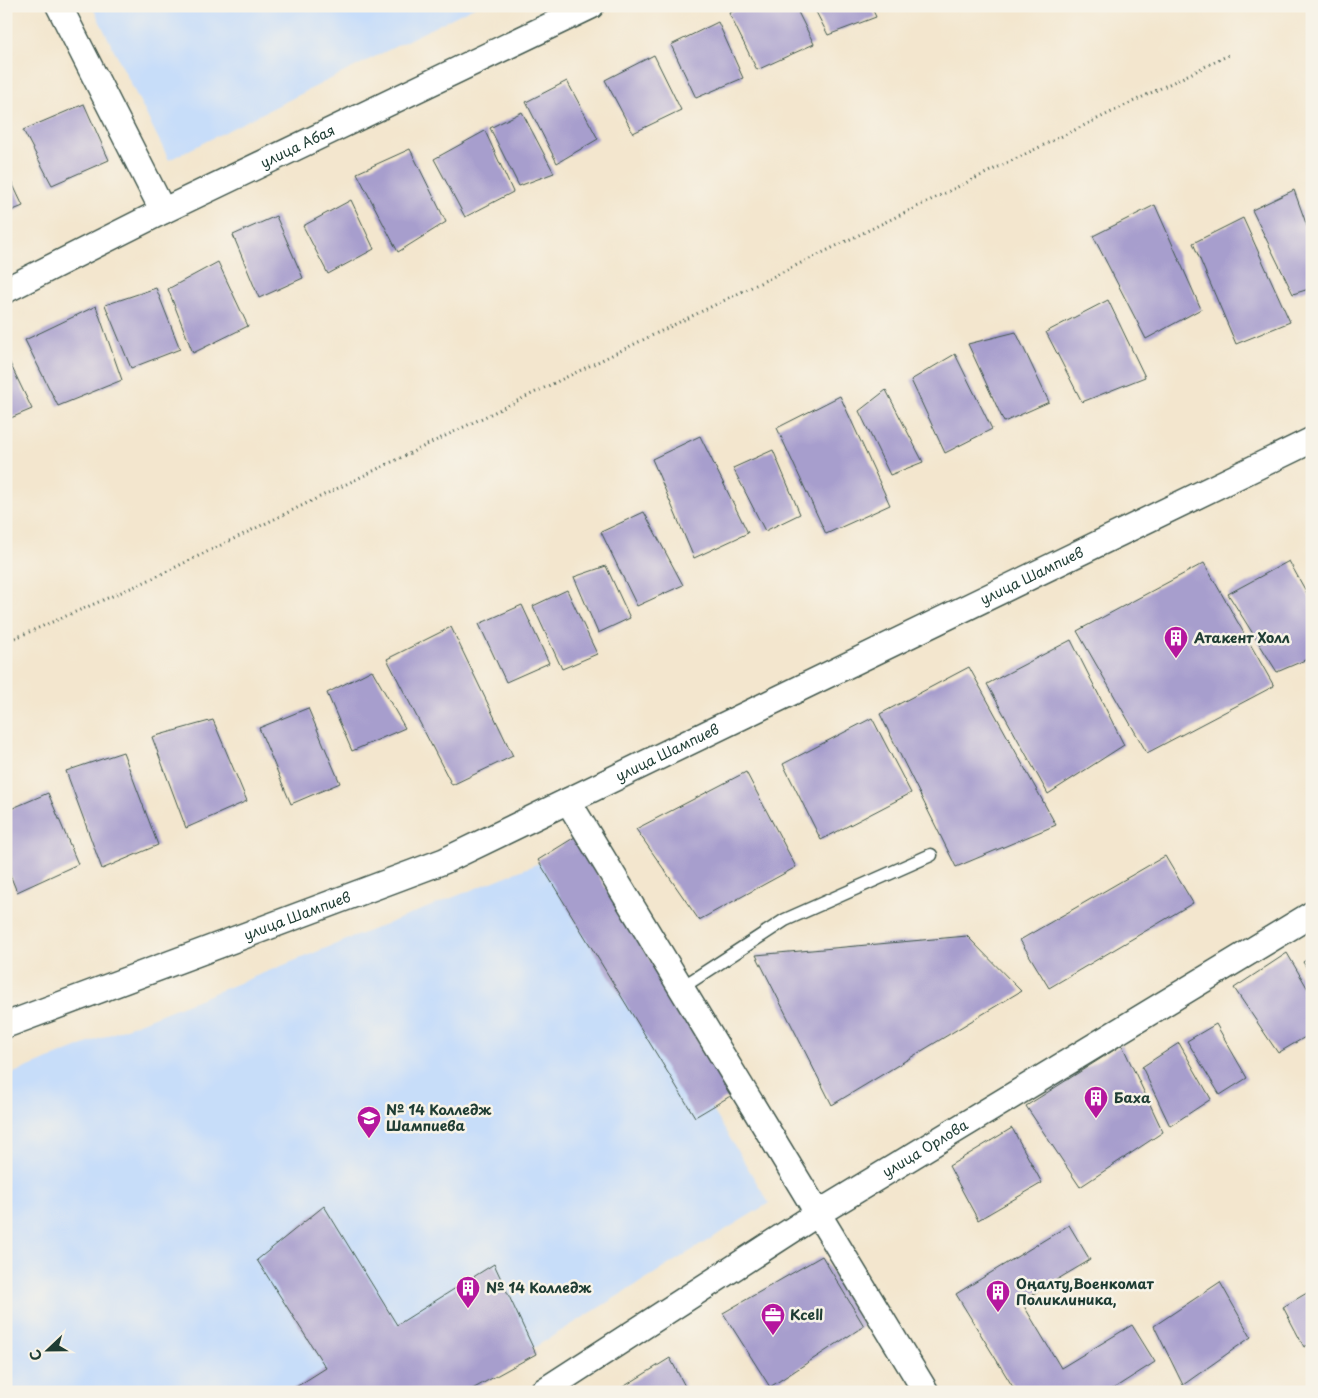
<svg xmlns="http://www.w3.org/2000/svg" width="1318" height="1398" viewBox="0 0 1318 1398" font-family="'Playpen Sans',sans-serif">
<style>
.built{fill:#c7ddf9}
.building{fill:#a79ecd}
.lines{fill:none;stroke-linecap:round;stroke-linejoin:round}
.service-casing{stroke:#3f564b;stroke-width:15}
.minor-casing{stroke:#3f564b;stroke-width:28}
.path{stroke:#3f564b;stroke-width:3;stroke-dasharray:1 4;stroke-linecap:butt}
.service{stroke:#fff;stroke-width:12}
.minor{stroke:#fff;stroke-width:25}
.labels{text-anchor:middle;stroke-width:5;stroke-linejoin:round;paint-order:stroke}
.street-label{font-size:14px;fill:#1f3d34;stroke:#f7f3e8}
.poi-label{font-size:14px;font-weight:bold;fill:#1f3d34;stroke:#f7f3e8;text-anchor:start}
</style>
<rect width="100%" height="100%" fill="#f7f3e8"/>
<filter id="ink" filterUnits="userSpaceOnUse"><feTurbulence type="fractalNoise" baseFrequency=".02" numOctaves="2"/><feDisplacementMap in="SourceGraphic" scale="10" xChannelSelector="R" yChannelSelector="G"/><feConvolveMatrix kernelMatrix="1 2 1 2 8 2 1 2 1" color-interpolation-filters="sRGB"/></filter>
<filter id="wash" filterUnits="userSpaceOnUse"><feTurbulence type="fractalNoise" baseFrequency=".0096" numOctaves="4" result="noise"/><feDisplacementMap in="SourceGraphic" scale="20" xChannelSelector="R" yChannelSelector="G"/><feGaussianBlur stdDeviation="1.12" result="paint"/><feColorMatrix in="noise" values="0 0 0 0 0 0 0 0 0 0 0 0 0 0 0 0 0 1.4 0 .05"/><feComposite in="paint" operator="in"/></filter>
<g filter="url(#wash)">
<rect width="100%" height="100%" fill="#f3e6ce"/>
<!-- built -->
<g class="built">
<polygon points="92,6 476,6 169,160"/>
<polygon points="559,855 769,1203 462,1392 6,1392 6,1076"/>
</g>
<g id="blocks">
<!-- building -->
<g class="building">
<polygon points="745,6 795,6 814,44 757,70 729,13"/>
<polygon points="813,6 871,6 876,17 828,35"/>
<polygon points="718,22 743,78 696,98 671,45"/>
<polygon points="654,55 681,110 633,133 605,80"/>
<polygon points="567,81 598,139 557,163 526,102"/>
<polygon points="84,104 109,160 52,185 23,130"/>
<polygon points="522,112 554,173 519,186 490,128"/>
<polygon points="485,131 513,192 465,217 434,159"/>
<polygon points="410,149 446,222 398,252 357,173"/>
<polygon points="6,170 23,206 6,213"/>
<polygon points="1294,190 1312,240 1312,288 1293,294 1252,210"/>
<polygon points="351,200 374,249 328,274 303,226"/>
<polygon points="1155,205 1201,309 1146,339 1093,236"/>
<polygon points="276,216 303,278 259,298 233,235"/>
<polygon points="1243,218 1290,322 1236,344 1193,243"/>
<polygon points="218,262 248,326 193,353 168,289"/>
<polygon points="156,288 180,349 131,368 105,305"/>
<polygon points="1108,300 1145,377 1082,402 1046,332"/>
<polygon points="96,306 122,380 58,406 25,340"/>
<polygon points="1016,332 1049,402 1004,422 968,344"/>
<polygon points="955,354 992,429 945,453 911,380"/>
<polygon points="6,355 32,409 6,420"/>
<polygon points="886,390 923,462 890,475 859,411"/>
<polygon points="840,396 890,505 826,534 777,428"/>
<polygon points="700,436 748,533 694,558 652,459"/>
<polygon points="773,450 800,514 765,531 733,468"/>
<polygon points="644,512 683,585 637,606 601,532"/>
<polygon points="1289,561 1312,602 1312,657 1277,672 1228,594"/>
<polygon points="1204,563 1274,686 1147,753 1077,631"/>
<polygon points="606,566 630,618 598,633 574,577"/>
<polygon points="567,590 597,654 562,669 533,606"/>
<polygon points="522,605 549,663 506,682 479,624"/>
<polygon points="451,627 513,756 452,785 387,659"/>
<polygon points="1071,640 1124,745 1048,794 987,684"/>
<polygon points="969,667 1056,825 956,867 880,714"/>
<polygon points="372,670 405,728 352,751 327,693"/>
<polygon points="308,708 340,783 291,804 259,728"/>
<polygon points="872,718 911,793 821,840 783,764"/>
<polygon points="213,720 247,801 186,828 152,737"/>
<polygon points="123,752 158,845 102,869 66,771"/>
<polygon points="746,772 796,867 699,920 636,829"/>
<polygon points="48,793 78,864 17,892 6,865 6,811"/>
<polygon points="575,837 732,1095 695,1117 538,860"/>
<polygon points="1165,856 1193,903 1049,988 1020,940"/>
<polygon points="967,936 1021,991 832,1105 756,955"/>
<polygon points="1287,953 1312,996 1312,1033 1278,1053 1234,988"/>
<polygon points="1312,956 1312,976 1303,962"/>
<polygon points="1216,1024 1247,1078 1220,1095 1187,1041"/>
<polygon points="1179,1043 1211,1099 1170,1126 1142,1067"/>
<polygon points="1122,1045 1163,1132 1080,1187 1026,1106"/>
<polygon points="1012,1128 1042,1183 978,1220 949,1166"/>
<polygon points="324,1206 397,1325 494,1264 536,1354 467,1392 288,1392 326,1368 257,1260"/>
<polygon points="1069,1225 1090,1260 1021,1301 1061,1368 1132,1325 1155,1362 1108,1392 1016,1392 956,1294"/>
<polygon points="822,1256 864,1326 770,1387 723,1313"/>
<polygon points="1220,1282 1251,1337 1183,1385 1154,1326"/>
<polygon points="1312,1290 1312,1343 1304,1347 1283,1307"/>
<polygon points="670,1358 688,1392 615,1392"/>
</g>
</g>
</g>
<g filter="url(#ink)">
<use href="#blocks" fill-opacity="0" stroke="#3f564b" stroke-width="1"/>
<g class="lines">
<defs>
<polyline id="service" points="681,988 785,920 931,855"/>
<g id="minor">
<polyline points="59,6 163,211"/>
<path id="s1" d="M6,290l157,-79 428,-205"/>
<polyline points="568,801 926,1392"/>
<path id="s2" d="M6,1025l438,-164 868,-421"/>
<path id="s3" d="M542,1392l275,-178 495,-300"/>
</g>
</defs>
<!-- service casing -->
<use href="#service" class="service-casing"/>
<!-- minor casing -->
<use href="#minor" class="minor-casing"/>
<!-- path -->
<g class="path">
<polyline points="6,7 8,6"/>
<polyline points="6,642 147,581 1231,54"/>
</g>
<!-- service -->
<use href="#service" class="service"/>
<!-- minor -->
<use href="#minor" class="minor"/>
</g>
</g>
<!-- icons -->
<defs>
<symbol id="building-pin" viewBox="-11 -11 22 30"><path d="M0 17L-7.5 6A9.5 9.5 0 1 1 7.5 6Z" fill="#b5179e" stroke="#f7f3e8"/><path d="M-4-6H4V6H1V3H-1V6H-4ZM-2.5-4.3h1.7v1.8h-1.7ZM.8-4.3h1.7v1.8H.8ZM-2.5-1h1.7V.8h-1.7ZM.8-1h1.7V.8H.8Z" fill="#fff"/></symbol>
<symbol id="university-pin" viewBox="-11 -11 22 30"><path d="M0 17L-7.5 6A9.5 9.5 0 1 1 7.5 6Z" fill="#b5179e" stroke="#f7f3e8"/><path d="M0-5L7-2L0 1L-7-2ZM-4 1L0 2.5L4 1V4Q0 6-4 4Z" fill="#fff"/></symbol>
<symbol id="office-pin" viewBox="-11 -11 22 30"><path d="M0 17L-7.5 6A9.5 9.5 0 1 1 7.5 6Z" fill="#b5179e" stroke="#f7f3e8"/><path d="M-6-3h4V-5.5h4V-3h4V5H-6ZM-1-4.5V-3h2v-1.5ZM-6 0V1H6V0Z" fill="#fff"/></symbol>
</defs>
<g fill-rule="evenodd">
<use href="#building-pin" x="1162" y="624" width="28" height="38"/>
<use href="#building-pin" x="1082" y="1084" width="28" height="38"/>
<use href="#university-pin" x="355" y="1104" width="28" height="38"/>
<use href="#building-pin" x="454" y="1274" width="28" height="38"/>
<use href="#building-pin" x="984" y="1278" width="28" height="38"/>
<use href="#office-pin" x="759" y="1301" width="28" height="38"/>
</g>
<g class="labels">
<!-- street labels -->
<g class="street-label">
<text dy="5" stroke="none"><textPath href="#s1" startOffset="325">улица Абая</textPath></text>
<text dy="5" stroke="none"><textPath href="#s2" startOffset="1121">улица Шампиев</textPath></text>
<text dy="5" stroke="none"><textPath href="#s2" startOffset="716">улица Шампиев</textPath></text>
<text dy="5" stroke="none"><textPath href="#s2" startOffset="311">улица Шампиев</textPath></text>
<text dy="5" stroke="none"><textPath href="#s3" startOffset="454">улица Орлова</textPath></text>
</g>
<!-- poi labels -->
<g class="poi-label">
<text x="1194" y="643">Атакент Холл</text>
<text x="1114" y="1103">Баха</text>
<text x="386" y="1115">№ 14 Колледж<tspan x="386" dy="16">Шампиева</tspan></text>
<text x="1016" y="1289">Оңалту,Военкомат<tspan x="1016" dy="16">Поликлиника,</tspan></text>
<text x="486" y="1293">№ 14 Колледж</text>
<text x="790" y="1320">Kcell</text>
</g>
</g>
<!-- margin -->
<rect width="1318" height="1398" fill="none" stroke="#f7f3e8" stroke-width="25"/>
<!-- north arrow -->
<g transform="translate(48 1350) rotate(248)" stroke="#f7f3e8" stroke-width="4" paint-order="stroke">
<path d="M0-4L9 19L0 12L-9 19Z" fill="#1f3d34"/>
<text y="-8" font-size="14" font-weight="bold" text-anchor="middle" fill="#1f3d34">С</text>
</g>
</svg>
